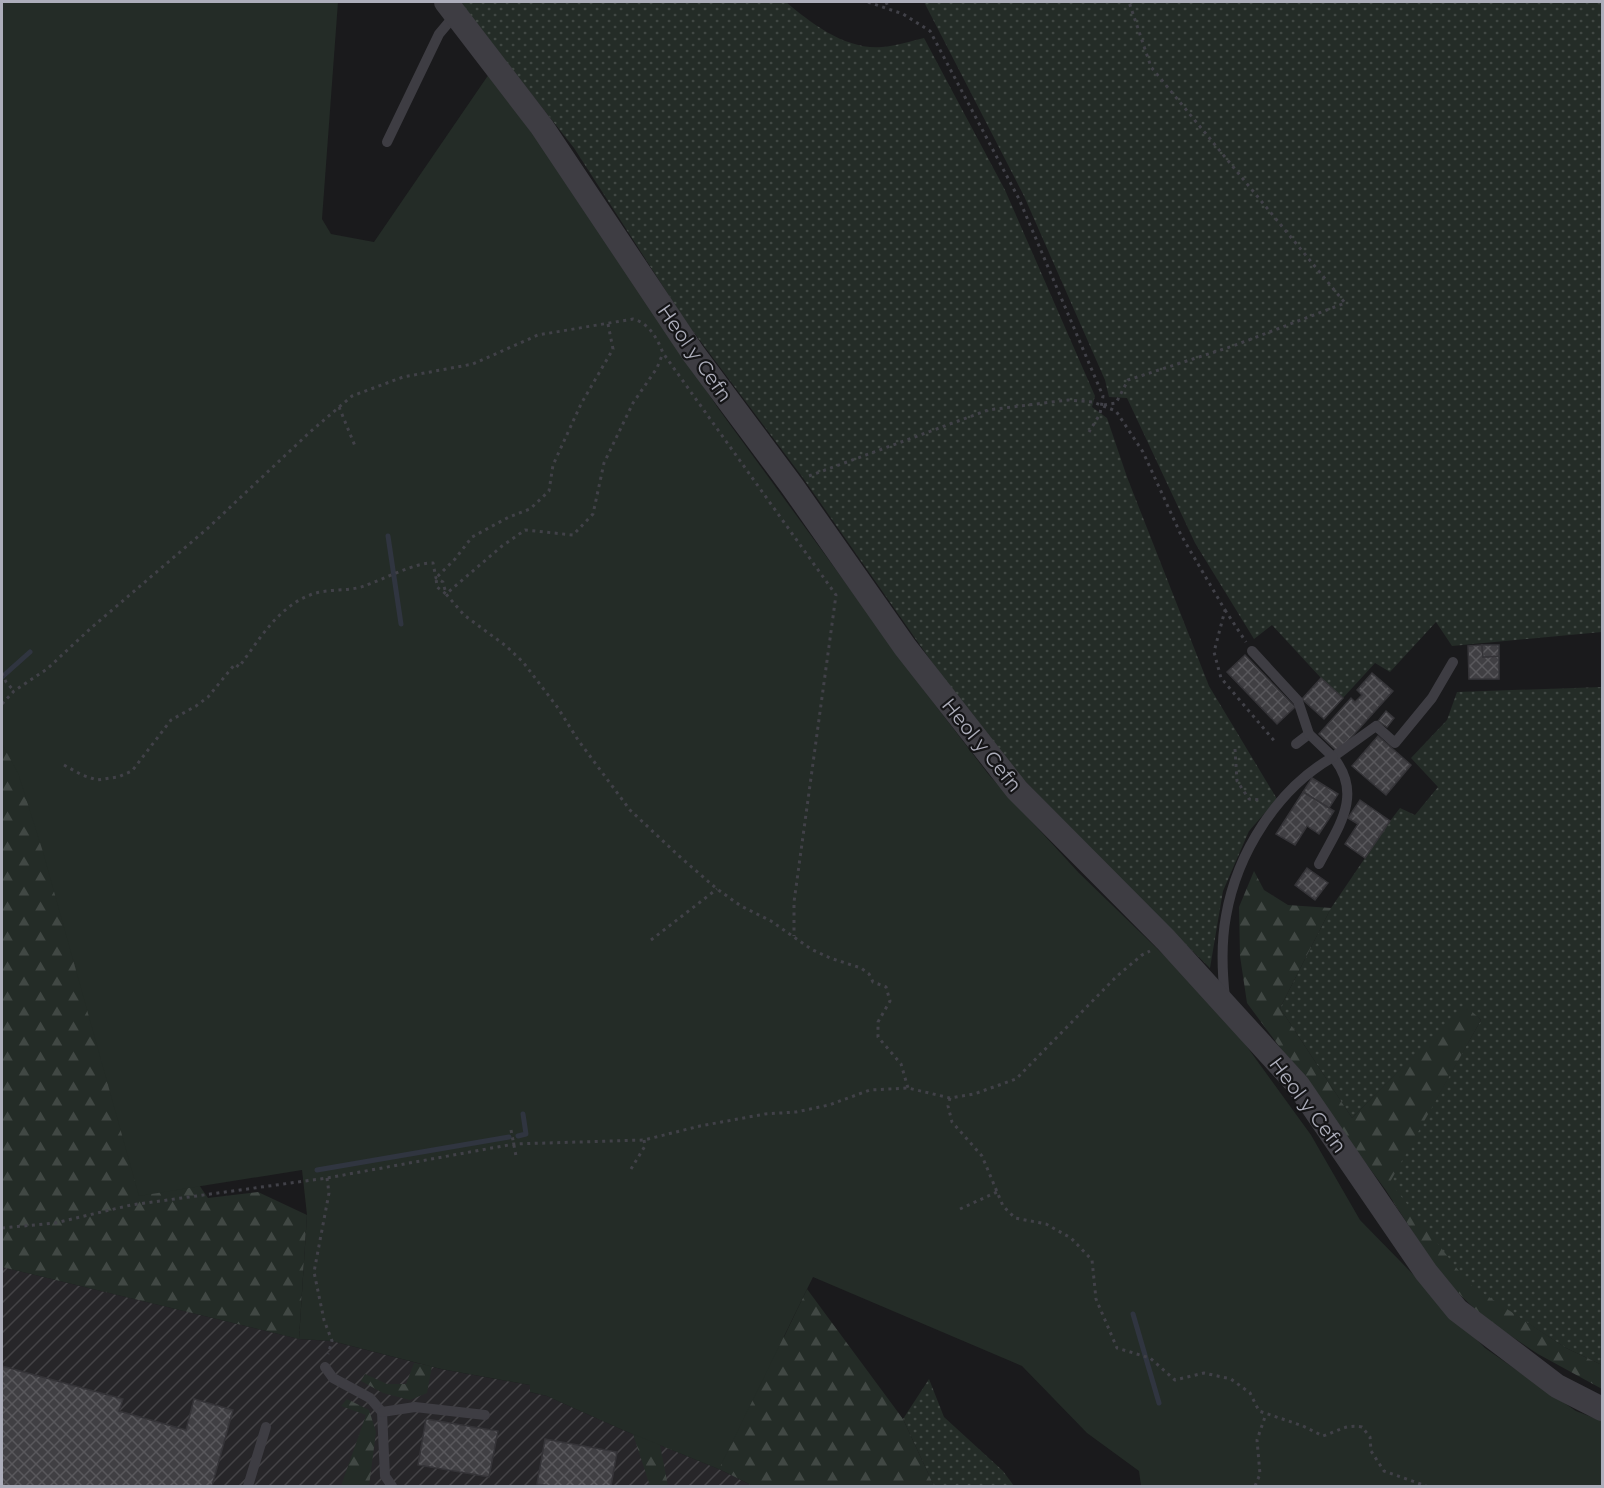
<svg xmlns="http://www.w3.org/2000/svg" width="1604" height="1488" viewBox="0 0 1604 1488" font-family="Montserrat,sans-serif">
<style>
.industrial{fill:url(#industrial-furrows)}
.grass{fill:url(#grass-dots)}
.forest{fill:url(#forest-firs)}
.park{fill:#242c27}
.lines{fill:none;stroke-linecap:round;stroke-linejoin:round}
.stream{stroke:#303540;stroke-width:5}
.building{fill:url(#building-cross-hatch);stroke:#353438;stroke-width:1.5}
.path{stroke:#414148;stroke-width:3;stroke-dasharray:3 4.5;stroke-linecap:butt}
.service{stroke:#3e3d43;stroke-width:10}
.tertiary{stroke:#3e3d43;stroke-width:24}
.labels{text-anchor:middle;stroke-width:4.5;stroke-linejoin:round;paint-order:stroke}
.street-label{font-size:20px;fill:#adaebb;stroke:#151517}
</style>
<defs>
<pattern id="industrial-furrows" width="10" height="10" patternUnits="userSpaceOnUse" patternTransform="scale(1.5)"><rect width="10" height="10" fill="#272629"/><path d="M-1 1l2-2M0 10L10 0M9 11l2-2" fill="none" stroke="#444346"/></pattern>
<pattern id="grass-dots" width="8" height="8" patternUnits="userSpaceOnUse" patternTransform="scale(1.5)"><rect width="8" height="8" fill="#242c27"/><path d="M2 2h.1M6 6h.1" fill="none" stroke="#414844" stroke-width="1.8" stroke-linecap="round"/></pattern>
<pattern id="forest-firs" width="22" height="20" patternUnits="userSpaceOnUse" patternTransform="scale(1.5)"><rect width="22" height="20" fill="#242c27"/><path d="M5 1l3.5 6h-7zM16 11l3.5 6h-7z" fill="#414844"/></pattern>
<pattern id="building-cross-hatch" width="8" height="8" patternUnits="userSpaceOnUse" patternTransform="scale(1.5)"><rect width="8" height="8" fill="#403f43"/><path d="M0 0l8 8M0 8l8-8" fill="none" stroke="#59585c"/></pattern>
</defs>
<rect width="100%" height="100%" fill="#1a1a1c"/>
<!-- industrial -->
<polygon class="industrial" points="2,1267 299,1339 332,1341 441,1369 530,1385 530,1392 547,1396 623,1430 719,1469 753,1486 2,1486"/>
<!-- grass -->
<g class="grass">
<path d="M459,2h327c26,22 60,48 96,45 14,-1 29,-6 42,-9l81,152 90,206 -3,11 15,11 20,59 82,209 68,113 -28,32 -26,60 -13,77 -92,-89 -109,-115 -59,-76 -147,-210 -117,-156 -112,-174z"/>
<polygon points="924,2 1602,2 1602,632 1452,646 1436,622 1390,672 1375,663 1343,698 1321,678 1272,625 1254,639 1195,543 1127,398 1109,397 1105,380 1024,196"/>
<polygon points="1602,687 1602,1365 1566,1348 1469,1285 1389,1182 1481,1020 1465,1006 1352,1118 1280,1008 1331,908 1390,821 1400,808 1415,815 1438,787 1411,758 1447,720 1457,692"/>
<polygon points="929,1379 944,1417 1003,1471 1014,1486 934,1486 903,1419"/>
</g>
<!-- forest -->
<g class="forest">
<polygon points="2,566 199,1185 208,1198 258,1192 307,1215 299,1339 2,1267"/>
<polygon points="1254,871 1264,890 1288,905 1331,908 1280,1008 1352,1118 1465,1005 1481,1020 1390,1182 1469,1284 1566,1348 1602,1365 1602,1389 1538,1354 1484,1318 1442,1277 1385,1189 1247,1003 1240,956 1239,907"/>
<polygon points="807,1289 903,1419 934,1486 753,1486 719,1469 660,1445 668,1486 650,1486 633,1434 547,1396 784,1337"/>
<polygon points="414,1363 432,1366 427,1393 410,1400 383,1393 361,1381 365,1374 387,1384 406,1384"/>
<polygon points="347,1399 369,1410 376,1432 369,1486 341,1486 366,1415 341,1406"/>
</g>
<!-- park -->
<polygon class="park" points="2,2 338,2 322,219 331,234 374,242 489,74 578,196 718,408 926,693 989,775 1079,873 1173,964 1232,1026 1311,1135 1360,1220 1485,1348 1576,1411 1602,1421 1602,1486 1141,1486 1139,1471 1087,1433 1022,1366 813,1277 719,1469 623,1430 547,1396 530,1392 530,1385 441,1369 332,1341 299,1339 307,1215 302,1170 139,1196 43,852 18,773 2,744"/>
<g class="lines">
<!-- stream -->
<g class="stream">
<polyline points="388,536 401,624"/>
<polyline points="2,677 30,652"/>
<polyline points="518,1136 526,1134 523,1114"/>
<polyline points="317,1170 509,1137"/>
<polyline points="1133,1314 1159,1403"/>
</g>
</g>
<!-- building -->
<g class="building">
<polygon points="1482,645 1483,657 1499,656 1499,679 1469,679 1468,646"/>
<polygon points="1482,645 1499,645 1499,656 1483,657"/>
<polygon points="1245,655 1295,707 1277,724 1227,672"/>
<polygon points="1372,673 1393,691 1338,752 1319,734 1351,698 1355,702 1362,695 1357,690"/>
<polygon points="1321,678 1343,698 1324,719 1302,699"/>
<polygon points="1386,711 1394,718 1387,727 1378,721"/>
<polygon points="1378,736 1411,765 1386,795 1352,766"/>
<polygon points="1312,778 1338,794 1329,808 1303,792"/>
<polygon points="1303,792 1334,811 1319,834 1307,826 1295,845 1276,834"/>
<polygon points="1360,800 1390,821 1365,858 1345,844 1358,824 1348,818"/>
<polygon points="1307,868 1328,883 1315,900 1295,885"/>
<polygon points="2,1366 123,1399 119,1411 186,1430 194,1399 233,1410 212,1486 2,1486"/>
<polygon points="426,1419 498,1431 489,1477 418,1465"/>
<polygon points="545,1439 617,1452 611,1486 550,1486 537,1484"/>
</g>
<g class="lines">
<!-- path -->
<g class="path">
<polyline points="868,2 903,14 930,31 1019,199 1103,396 1100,414 1089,432"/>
<polyline points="886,2 889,9"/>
<polyline points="608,324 613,349 581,404 553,465 549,491 530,509 509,517 472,537 455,559 436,578 437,587 446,594 502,546 525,530 573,535 593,514 604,463 633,403 657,368 663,353"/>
<polyline points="1104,405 1116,403 1128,380 1233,346 1345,303 1151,67 1129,2"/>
<polyline points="339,407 355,446"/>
<polyline points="809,476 988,410 1068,400 1093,402 1116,411 1143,452 1181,535 1225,610 1214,652 1221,678 1276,743"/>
<polyline points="1225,610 1246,642"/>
<polyline points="2,673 6,682 14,691"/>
<path d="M2,704l12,-13 33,-22 44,-41 117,-100 102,-96 42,-36 51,-19 70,-13 65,-29 95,-16c16,4 24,19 30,34l173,242 -42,307v34"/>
<polyline points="1235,749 1237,781 1249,799 1262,800"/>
<path d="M64,765l18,10 15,5 21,-3 14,-6 39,-51 25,-14 12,-9 27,-33 4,3c19,-26 39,-60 71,-72 17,-7 38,-3 54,-9 18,-6 52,-24 69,-23l3,15 7,4 3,12 18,21 42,31 17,16 35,46 20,32 52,70 49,46 38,33 24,17 30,15 40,28 19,9 31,10 8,6 4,8 13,5 4,14 -12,21v15l23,27 7,24"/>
<polyline points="651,940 717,889"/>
<path d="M950,1098l-2,8 4,16 30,34 21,50 12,12 31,6 25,14 21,22 4,39 21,49 33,10 25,22 29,-7 27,6 19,14 9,18 44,15 20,10c16,-5 22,-12 39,-9l8,10 1,14 13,20 42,15"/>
<polyline points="511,1130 516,1156"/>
<polyline points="631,1169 645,1146 644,1140"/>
<polyline points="327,1178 329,1193 314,1272 324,1320 332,1341 328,1354"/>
<polyline points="960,1209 997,1192"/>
<polyline points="2,1228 55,1223 131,1205 327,1178 514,1144 644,1140 700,1126 765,1114 796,1112 829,1105 870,1090 908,1088 950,1098 974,1094 1016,1079 1117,976 1142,955 1150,951"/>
<polyline points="1255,1486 1260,1474 1257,1440 1266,1414"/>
</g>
<!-- service -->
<g class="service">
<polyline points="387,142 439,34 455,15"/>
<polyline points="1296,744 1309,734"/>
<path d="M1319,864c19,-37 45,-69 14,-107l43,-31 19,17 37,-45 21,-36"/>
<path d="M1225,998c-3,-27 -4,-55 1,-82 11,-63 51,-127 107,-159l-24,-23 -11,-33 -46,-50"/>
<polyline points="325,1367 333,1378 370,1398 382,1412 385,1476 392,1486"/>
<polyline points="382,1412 415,1407 485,1415"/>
<polyline points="248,1486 266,1427"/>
</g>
<!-- tertiary -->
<polyline class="tertiary" points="446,2 542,127 693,353 792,486 905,647 1017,790 1166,940 1298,1085 1426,1272 1457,1310 1557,1386 1602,1409"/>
</g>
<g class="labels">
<!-- street labels -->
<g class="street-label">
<text transform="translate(695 353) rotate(55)" y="7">Heol y Cefn</text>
<text transform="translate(982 745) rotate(51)" y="7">Heol y Cefn</text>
<text transform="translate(1308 1105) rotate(53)" y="7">Heol y Cefn</text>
</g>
</g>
<!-- border -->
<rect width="1604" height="1488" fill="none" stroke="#adaebb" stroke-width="6"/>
</svg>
